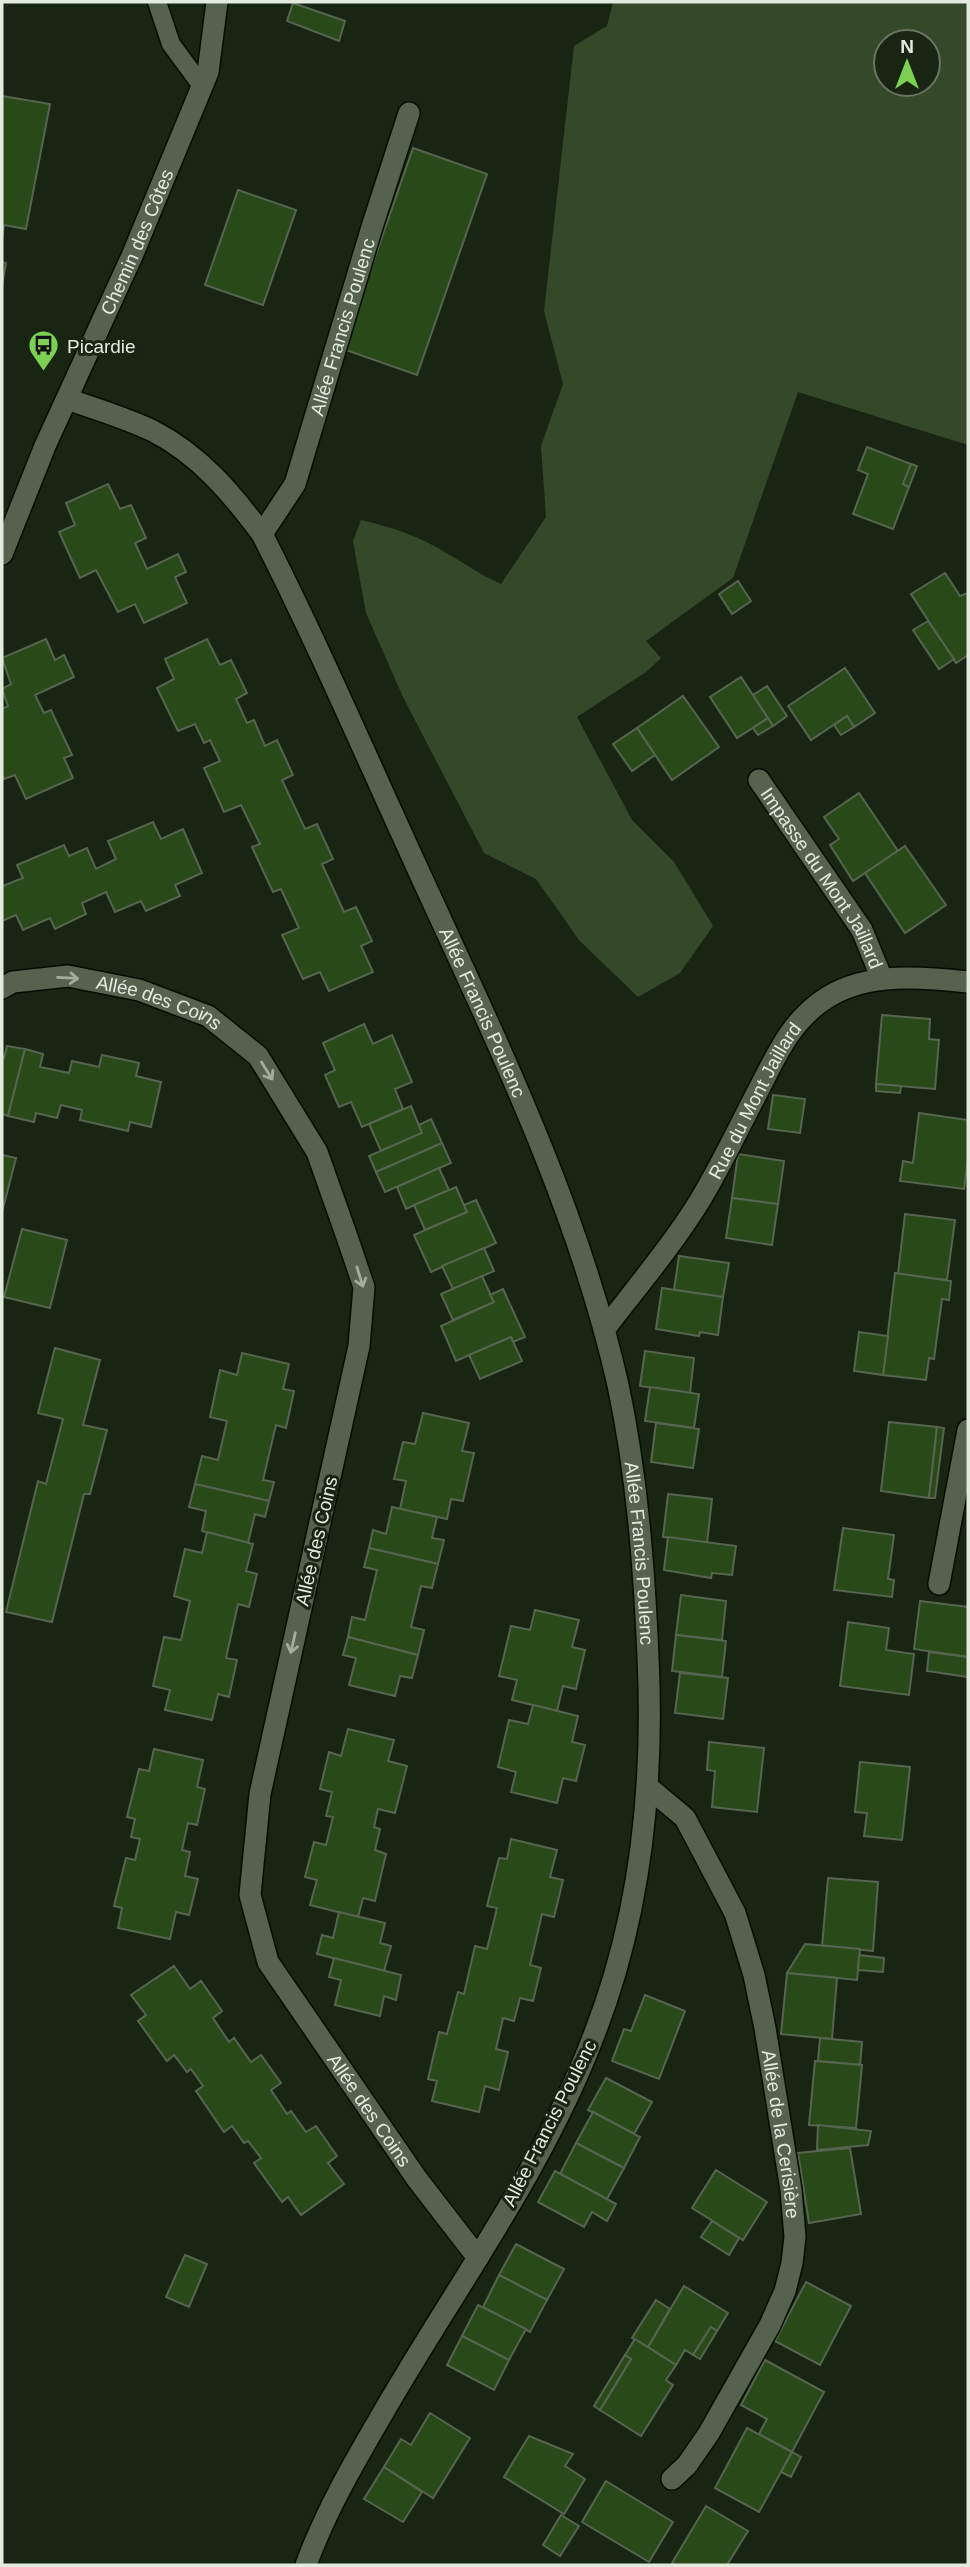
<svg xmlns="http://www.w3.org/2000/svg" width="970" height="2567" viewBox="0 0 970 2567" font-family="Helvetica,sans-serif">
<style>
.green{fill:#34492a;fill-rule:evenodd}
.building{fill:#294919;stroke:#566550;stroke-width:2}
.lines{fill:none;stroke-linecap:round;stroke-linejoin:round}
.lane-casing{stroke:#040d01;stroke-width:21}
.street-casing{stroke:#040d01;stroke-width:24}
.lane{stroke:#54624e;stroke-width:18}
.street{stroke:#54624e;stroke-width:21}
.oneway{stroke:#a2ad9d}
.labels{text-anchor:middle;stroke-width:6;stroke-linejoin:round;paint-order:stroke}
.street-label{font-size:19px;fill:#e2ebde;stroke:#182512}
.poi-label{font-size:19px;fill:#e2ebde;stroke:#182512;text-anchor:start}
</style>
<rect width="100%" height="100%" fill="#182512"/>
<!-- green -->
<path class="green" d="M613,2h355v443l-170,-53 -65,186 -87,63 15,17 -15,14 -69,45 55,103 42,42 39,64 -33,47 -42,24 -59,-57 -43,-61 -52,-26 -81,-156 -37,-84 -13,-72 8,-21c31,7 60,17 87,34 18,10 34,22 53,30l45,-67 -5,-71 22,-62 -19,-73 30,-265 33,-20zM886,42h42v42h-42z"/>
<!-- building -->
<g class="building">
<polygon points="293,3 345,21 339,41 287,21"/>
<polygon points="2,96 50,104 26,229 4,225 2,239"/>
<polygon points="413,148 487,174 417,375 343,349"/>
<polygon points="238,190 296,210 263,305 205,285"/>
<polygon points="2,262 6,263 2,286"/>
<polygon points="867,447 911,464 903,484 909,487 893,529 853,514 868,474 858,470"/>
<polygon points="911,464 917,466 909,487 903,484"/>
<polygon points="108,484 120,509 131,505 146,538 135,543 147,569 178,554 186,572 175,577 187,603 144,623 135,604 118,612 96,570 80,578 59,532 75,525 66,503"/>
<polygon points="945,573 960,596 968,593 968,655 956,663 911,594"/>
<polygon points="738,581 751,601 732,614 719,594"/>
<polygon points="928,621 954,659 939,669 913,630"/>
<polygon points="46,639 55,660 64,655 74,677 35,695 44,713 51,710 72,755 64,758 73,778 26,799 15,775 4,779 2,774 2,709 8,706 2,689 11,684 2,658"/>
<polygon points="207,639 220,665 231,660 247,693 236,699 247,723 254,720 265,746 277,740 293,775 282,780 305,829 317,824 333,859 322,864 344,912 356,907 372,941 361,946 373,972 329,991 320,972 303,979 282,935 299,928 281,889 273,892 252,847 260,844 241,805 224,812 204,768 220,761 210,740 204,743 195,724 178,731 157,688 174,679 165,659"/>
<polygon points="845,668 875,713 854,727 847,716 811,740 788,706"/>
<polygon points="741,677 768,718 737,738 710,697"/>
<polygon points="767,686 787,716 773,726 753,695"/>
<polygon points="683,696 719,747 672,780 637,728"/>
<polygon points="847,716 854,727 841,735 834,725"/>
<polygon points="768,718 773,726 758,735 753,728"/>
<polygon points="637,728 655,755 632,771 613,744"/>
<polygon points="859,793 898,851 853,881 830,845 839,839 824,817"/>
<polygon points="153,822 161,839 183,829 202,873 175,885 180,896 146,911 141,901 115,912 106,892 82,903 86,914 55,929 50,918 23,930 16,915 2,921 2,884 3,886 23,878 17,865 64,845 69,856 87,848 96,869 116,859 108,841"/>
<polygon points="905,846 946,905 905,933 865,873"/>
<polygon points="882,1015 930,1019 929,1039 939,1040 935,1089 876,1084"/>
<polygon points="364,1024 373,1044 392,1035 412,1082 395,1089 403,1109 362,1127 351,1102 339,1107 325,1075 335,1070 323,1043"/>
<polygon points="7,1046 25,1049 8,1116 2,1114 2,1057 4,1058"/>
<polygon points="25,1049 43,1054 40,1067 69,1073 72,1061 99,1067 102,1055 139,1063 136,1076 161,1082 151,1127 130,1122 128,1131 80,1120 82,1110 61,1105 57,1118 36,1113 34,1122 8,1116"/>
<polygon points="876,1084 901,1086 900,1093 876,1091"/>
<polygon points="773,1095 805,1099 800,1133 768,1129"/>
<polygon points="411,1106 422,1133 381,1151 369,1124"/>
<polygon points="919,1113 968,1120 968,1159 964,1189 900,1181 903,1161 913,1163"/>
<polygon points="431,1119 442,1143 376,1172 369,1156 422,1133 419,1125"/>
<polygon points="442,1143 451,1163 385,1192 376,1172"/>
<polygon points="738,1154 784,1161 778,1204 732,1198"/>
<polygon points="2,1155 16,1158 2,1212"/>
<polygon points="439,1168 449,1190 406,1209 397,1187"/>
<polygon points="456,1187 467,1212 425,1230 414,1205"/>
<polygon points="732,1198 778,1204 772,1245 726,1238"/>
<polygon points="476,1200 496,1243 431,1272 414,1235 467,1212 464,1205"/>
<polygon points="905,1214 955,1220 947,1280 898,1274"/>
<polygon points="22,1229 67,1240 50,1308 4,1297"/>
<polygon points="484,1248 494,1271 453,1289 442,1266"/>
<polygon points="679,1256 729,1263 723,1297 674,1290"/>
<polygon points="895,1273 951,1281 949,1300 942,1299 934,1359 929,1358 926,1380 883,1375"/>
<polygon points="482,1276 494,1302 453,1320 441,1294"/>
<polygon points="662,1288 723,1297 718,1335 700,1332 699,1336 656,1329"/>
<polygon points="503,1289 525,1337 513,1342 511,1337 456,1361 441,1326 494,1302 490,1295"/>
<polygon points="859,1332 888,1336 883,1375 854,1371"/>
<polygon points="511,1337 522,1361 480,1379 469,1355"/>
<polygon points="55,1348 100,1360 83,1425 107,1430 90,1494 84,1494 52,1622 6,1612 38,1481 46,1484 63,1419 38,1413"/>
<polygon points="645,1351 694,1358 690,1393 640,1386"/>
<polygon points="242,1353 289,1364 283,1389 294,1391 286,1428 276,1425 263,1480 274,1482 269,1501 195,1484 202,1456 218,1460 227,1421 210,1417 220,1370 237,1375"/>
<polygon points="650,1387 699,1394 694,1428 645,1421"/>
<polygon points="423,1413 469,1423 462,1451 474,1453 463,1501 451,1499 447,1519 400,1509 406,1481 394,1479 403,1442 415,1444"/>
<polygon points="889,1422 937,1427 929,1498 881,1491"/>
<polygon points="656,1423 699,1429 693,1468 651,1462"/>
<polygon points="937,1427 944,1428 935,1498 929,1498"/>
<polygon points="195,1484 269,1501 265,1517 255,1514 248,1543 202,1531 206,1511 189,1507"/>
<polygon points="668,1494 712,1499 707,1543 663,1537"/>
<polygon points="392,1507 437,1517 432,1538 444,1540 438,1564 369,1548 373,1530 386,1534"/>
<polygon points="843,1528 894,1535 888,1579 894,1580 892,1597 834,1590"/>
<polygon points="207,1532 253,1544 246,1571 257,1574 249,1607 238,1604 226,1658 237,1660 229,1697 218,1694 212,1720 165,1710 170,1690 153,1686 164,1637 181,1640 190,1601 174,1596 185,1549 202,1553"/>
<polygon points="668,1537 736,1546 732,1575 712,1573 711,1578 664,1570"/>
<polygon points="369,1548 438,1564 432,1588 421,1586 411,1627 424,1630 418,1655 348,1637 352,1617 365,1620 377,1570 364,1567"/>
<polygon points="681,1595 726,1601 722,1640 676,1635"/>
<polygon points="920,1601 968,1607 968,1657 914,1649"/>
<polygon points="535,1610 579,1620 572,1647 585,1650 576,1689 563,1686 557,1711 512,1700 517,1680 499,1676 511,1626 530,1630"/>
<polygon points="848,1622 889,1628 886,1650 914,1654 909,1695 840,1686"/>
<polygon points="676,1635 726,1641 722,1677 672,1671"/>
<polygon points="348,1637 418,1655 412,1678 400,1676 395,1696 349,1685 356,1658 343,1655"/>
<polygon points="929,1652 968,1657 968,1677 927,1671"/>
<polygon points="680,1673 728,1678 723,1719 675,1713"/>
<polygon points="533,1705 578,1716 572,1742 585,1745 576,1781 563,1778 557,1803 511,1792 516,1772 498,1767 509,1720 528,1724"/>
<polygon points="348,1729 394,1740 388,1761 407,1766 395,1813 378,1809 374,1827 380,1829 375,1850 386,1854 375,1901 363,1898 358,1917 310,1905 317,1880 305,1877 314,1842 326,1845 333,1817 326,1816 332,1792 320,1789 329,1752 341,1756"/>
<polygon points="709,1742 764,1748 757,1812 712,1807 715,1771 707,1770"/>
<polygon points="154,1749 203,1760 197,1787 205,1789 197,1825 188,1823 182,1850 190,1852 185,1876 198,1879 189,1915 176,1912 170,1939 118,1928 122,1908 114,1906 126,1858 135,1860 140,1839 131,1837 135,1819 127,1817 139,1769 149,1771"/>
<polygon points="860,1762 910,1767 902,1840 864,1836 867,1813 855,1812"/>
<polygon points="511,1839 557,1850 550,1877 563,1880 554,1917 542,1914 530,1965 541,1968 533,2001 520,1998 514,2021 503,2018 496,2049 508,2052 499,2090 485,2086 479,2112 432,2101 437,2081 428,2079 439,2032 447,2034 458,1992 464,1994 475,1946 487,1949 497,1908 487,1906 499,1858 507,1859"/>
<polygon points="828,1878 878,1882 873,1951 822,1946"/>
<polygon points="339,1912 385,1923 380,1943 391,1946 384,1971 317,1954 322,1935 333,1938"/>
<polygon points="805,1944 860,1949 857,1980 787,1973"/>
<polygon points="859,1955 884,1958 883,1972 858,1970"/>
<polygon points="334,1958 401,1975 396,2000 384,1996 380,2016 335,2005 341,1980 329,1977"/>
<polygon points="174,1966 190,1989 201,1981 222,2011 213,2018 229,2042 234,2038 251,2062 261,2055 281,2083 271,2090 287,2114 291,2111 306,2132 316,2126 337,2156 328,2163 344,2184 301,2215 288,2197 282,2202 254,2163 261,2158 248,2141 244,2143 232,2126 224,2132 196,2091 203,2086 191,2069 187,2072 174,2055 167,2061 138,2021 146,2015 131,1995"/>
<polygon points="787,1973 837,1978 832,2039 781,2034"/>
<polygon points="645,1995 685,2011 659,2079 612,2061 624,2029 631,2031"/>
<polygon points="820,2038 862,2042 860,2065 818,2061"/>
<polygon points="815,2061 862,2065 856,2128 809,2125"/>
<polygon points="606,2078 652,2102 634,2134 588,2110"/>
<polygon points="593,2112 640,2137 624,2168 576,2143"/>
<polygon points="818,2125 871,2131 868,2145 817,2150"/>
<polygon points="576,2143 624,2168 607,2199 560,2174"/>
<polygon points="850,2148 861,2214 809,2223 798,2153"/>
<polygon points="716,2170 767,2202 743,2240 692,2208"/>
<polygon points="555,2171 616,2204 607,2221 592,2212 584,2227 538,2202"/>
<polygon points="712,2221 739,2238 729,2255 701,2237"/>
<polygon points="516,2244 564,2269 547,2300 499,2275"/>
<polygon points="185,2255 207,2264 189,2307 166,2297"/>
<polygon points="499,2275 547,2300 530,2332 483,2307"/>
<polygon points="806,2282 851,2306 820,2365 775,2341"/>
<polygon points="684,2286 728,2313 717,2331 711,2327 693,2355 685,2350 676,2365 648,2347"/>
<polygon points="656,2300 670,2309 648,2347 632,2338"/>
<polygon points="478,2305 526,2329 509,2360 462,2336"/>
<polygon points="711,2327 717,2331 700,2359 693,2355"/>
<polygon points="462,2336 509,2360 494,2390 447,2365"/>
<polygon points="635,2339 676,2365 666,2380 673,2385 641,2436 600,2410 631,2359 625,2355"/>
<polygon points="625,2355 631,2359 600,2410 594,2406"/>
<polygon points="765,2360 824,2392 792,2452 759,2434 767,2419 741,2405"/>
<polygon points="430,2413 470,2438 433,2498 384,2467 401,2439 411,2445"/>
<polygon points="747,2428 792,2452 759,2512 715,2488"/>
<polygon points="529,2436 573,2454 565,2466 585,2479 564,2514 504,2477"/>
<polygon points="792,2452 801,2457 791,2477 781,2472"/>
<polygon points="384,2467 422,2492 403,2522 364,2499"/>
<polygon points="606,2481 673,2522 649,2562 582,2522"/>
<polygon points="706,2506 748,2531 727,2565 676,2565 672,2563"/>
<polygon points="561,2515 579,2526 560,2556 543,2545"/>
</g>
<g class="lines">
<defs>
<polyline id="lane" points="157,2 171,44 202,86"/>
<g id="street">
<path id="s1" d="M67,399c29,10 59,19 86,32 47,24 79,63 109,103 55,108 103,220 153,329 77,169 162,340 203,522 19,89 26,181 30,272 6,128 -7,258 -54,378 -52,137 -142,257 -214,383 -28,48 -55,95 -74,147"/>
<path id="s2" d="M262,534l33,-50 77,-257 37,-114"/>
<path id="s3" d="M2,554l43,-108 87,-190 76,-184 9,-70"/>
<path id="s4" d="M759,780l103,150 20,49"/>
<path id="s5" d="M2,988l11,-6 55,-6 71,14 69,26 50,40 59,96 29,82 18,53 -5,59 -99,448 -10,101 18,67 149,217 61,79"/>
<path id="s6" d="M604,1330c32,-42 67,-83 95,-128 22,-36 40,-75 60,-113 18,-35 33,-70 69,-92 40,-25 95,-20 140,-15"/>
<polyline points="939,1584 968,1430"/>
<path id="s7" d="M648,1787l37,31 50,95 19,62 11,53 26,162 4,47 -3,26 -7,28 -15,34 -61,108 -22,32 -15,14"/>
</g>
</defs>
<!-- lane casing -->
<use href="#lane" class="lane-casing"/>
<!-- street casing -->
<use href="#street" class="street-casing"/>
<!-- lane -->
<use href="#lane" class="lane"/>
<!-- street -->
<use href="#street" class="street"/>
</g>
<!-- one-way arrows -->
<defs><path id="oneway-shaft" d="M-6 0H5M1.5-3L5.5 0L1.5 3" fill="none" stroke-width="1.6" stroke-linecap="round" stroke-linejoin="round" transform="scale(1.75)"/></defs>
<g class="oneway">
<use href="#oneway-shaft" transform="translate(68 978) rotate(3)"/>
<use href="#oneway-shaft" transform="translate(267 1071) rotate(58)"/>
<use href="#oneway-shaft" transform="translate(360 1277) rotate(73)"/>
<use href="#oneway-shaft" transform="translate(293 1643) rotate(103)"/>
</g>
<!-- icons -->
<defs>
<symbol id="bus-pin" viewBox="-11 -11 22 30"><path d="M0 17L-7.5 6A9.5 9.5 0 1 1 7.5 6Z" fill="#7ed053" stroke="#182512"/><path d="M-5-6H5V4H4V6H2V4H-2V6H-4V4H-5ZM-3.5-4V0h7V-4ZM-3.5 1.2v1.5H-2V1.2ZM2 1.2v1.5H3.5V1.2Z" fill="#111"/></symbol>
</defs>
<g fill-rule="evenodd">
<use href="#bus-pin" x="26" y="328" width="35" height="47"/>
</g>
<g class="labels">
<!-- street labels -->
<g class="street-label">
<text dy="7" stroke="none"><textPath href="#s3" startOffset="340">Chemin des Côtes</textPath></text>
<text dy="7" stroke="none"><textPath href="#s2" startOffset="224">Allée Francis Poulenc</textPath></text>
<text dy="7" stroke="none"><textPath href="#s4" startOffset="117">Impasse du Mont Jaillard</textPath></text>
<text dy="7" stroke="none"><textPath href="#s5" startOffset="163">Allée des Coins</textPath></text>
<text dy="7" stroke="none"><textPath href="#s1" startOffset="770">Allée Francis Poulenc</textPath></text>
<text dy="7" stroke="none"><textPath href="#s6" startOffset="275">Rue du Mont Jaillard</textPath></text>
<text transform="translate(316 1541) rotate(-77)" y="7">Allée des Coins</text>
<text dy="7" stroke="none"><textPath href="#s1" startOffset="1337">Allée Francis Poulenc</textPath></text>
<text dy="7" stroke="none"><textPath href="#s5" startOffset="1402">Allée des Coins</textPath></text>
<text transform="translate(549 2123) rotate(-63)" y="7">Allée Francis Poulenc</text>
<text dy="7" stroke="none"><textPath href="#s7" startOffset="382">Allée de la Cerisière</textPath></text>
</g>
<!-- poi labels -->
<g class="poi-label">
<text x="67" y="353">Picardie</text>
</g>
</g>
<!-- border -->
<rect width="970" height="2567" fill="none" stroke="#e2ebde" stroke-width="7"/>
<!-- north arrow -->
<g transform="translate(907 63)"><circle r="33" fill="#182512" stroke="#697464" stroke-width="2"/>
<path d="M0-5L12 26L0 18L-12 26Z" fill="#7ed053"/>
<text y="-10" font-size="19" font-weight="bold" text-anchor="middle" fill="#e2ebde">N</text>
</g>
</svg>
